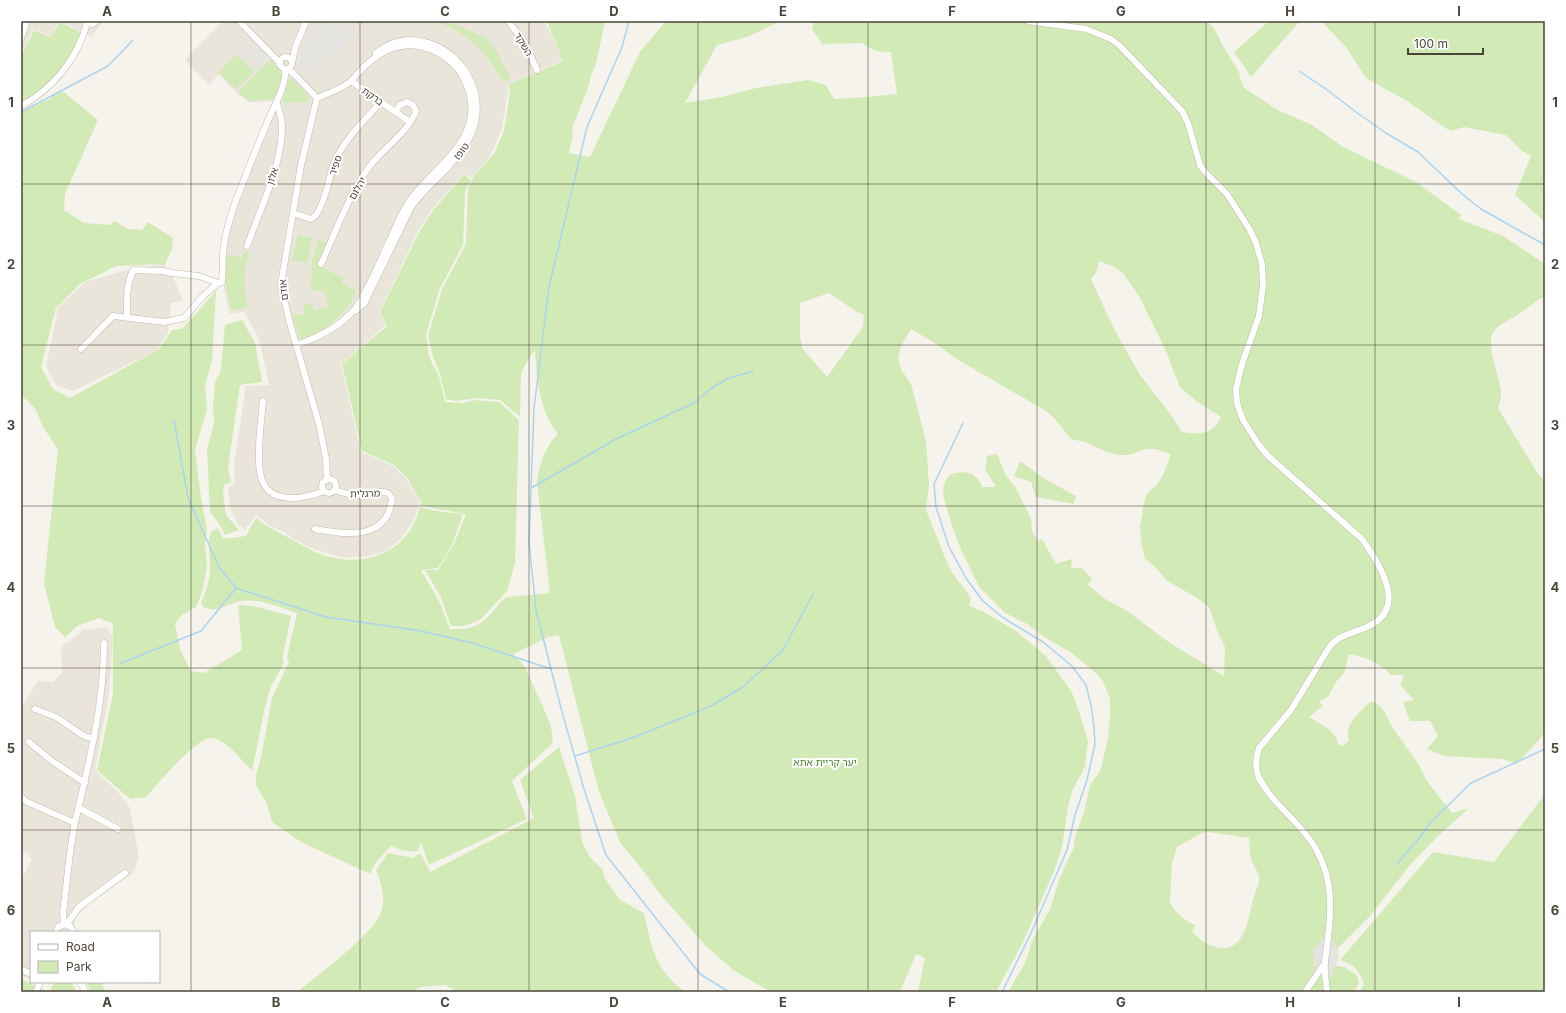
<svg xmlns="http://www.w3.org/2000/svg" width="1566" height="1013" viewBox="0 0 1566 1013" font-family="Inter,'Noto Sans Hebrew',sans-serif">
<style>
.residential{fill:#eae5da}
.green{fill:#d2eab5;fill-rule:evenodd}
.parking{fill:#e5e3e0}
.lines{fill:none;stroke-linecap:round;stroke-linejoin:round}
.stream{stroke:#a9d4f2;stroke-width:1.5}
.minor-casing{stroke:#c2bbae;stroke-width:7}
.minor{stroke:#fff;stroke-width:6}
.grid{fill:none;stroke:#4b4439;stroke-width:1;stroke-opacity:0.55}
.labels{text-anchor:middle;stroke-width:4;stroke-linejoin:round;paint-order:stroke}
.street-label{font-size:10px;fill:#4b4439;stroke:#fff}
.park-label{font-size:10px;fill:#4a7f2a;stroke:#fff}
.neatline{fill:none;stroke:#4b4439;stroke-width:1.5}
.grid-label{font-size:13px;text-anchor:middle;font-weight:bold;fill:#4b4439}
</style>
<rect width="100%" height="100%" fill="#f6f3ec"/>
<!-- residential -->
<g class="residential">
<polygon points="21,21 59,21 50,36 33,29 21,54"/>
<polygon points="61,21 104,21 91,37"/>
<polygon points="223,21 544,21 550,31 563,60 507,85 508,91 502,129 490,157 471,178 464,174 433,208 420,228 379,312 386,325 341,364 361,452 393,466 406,479 420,502 413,522 401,538 387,551 368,556 345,558 316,550 293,539 284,532 270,526 256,515 245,530 237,523 230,508 228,488 235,483 234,463 246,386 269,385 259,339 244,312 230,314 228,308 224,288 224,243 274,101 250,103 236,93 219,74 209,85 185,60"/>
<polygon points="164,263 174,279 183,301 171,303 168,333 156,351 73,391 56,385 46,366 58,308 85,282 120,272"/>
<polygon points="106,627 113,636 109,694 95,770 117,791 130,808 139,858 133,873 91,903 77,916 70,932 31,932 31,980 21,975 21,879 32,860 27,852 21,854 21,708 38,681 53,682 62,673 61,647 83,630"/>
</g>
<!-- green -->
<g class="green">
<path d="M434,21h13l35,15 5,3 10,13 14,27 -9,2c-17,-31 -34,-48 -68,-60z"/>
<path d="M547,21h58l-9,43 -5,11 -3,13 -16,40 1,8 -4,17 21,4 50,-105 26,-31h115l-34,16 -30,8 -32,58 37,-6 34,-9 52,-8 18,5 8,14 33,-2 30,-3 -6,-42c-11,0 -20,-1 -28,-9l-41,1 -10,-15 2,-8h393l7,7 9,18 16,26 2,9 3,7 34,22 34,15 31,22 73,35 45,33 -2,4 44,17 42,28v32c-10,5 -18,13 -28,19 -7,5 -20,10 -24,18 -8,13 9,47 8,63 0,4 -2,8 -3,12l40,66 7,8v251l-28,31 -15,-5 -58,-3 -17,-7 11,-13 -8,-15h-20l-7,-19 11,-2 -14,-15 4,-10h-14c-4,-9 -32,-22 -41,-20l-2,5 -2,12 -9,10 -8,15 -9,4 4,5 -14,11c11,7 27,13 29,27l4,2 7,-5c-6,-16 12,-30 22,-40l9,5 4,5 8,16 27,38 7,15 26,33 17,-5 -32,29 -27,28 -40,51 -38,38 -3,11 15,2 13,8 2,7 -5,10h-346l17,-29 8,-24 17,-30 10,-32 14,-30 1,-10 10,-28 4,-20 3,-7 8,-10 8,-33 2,-22v-18l-7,-18 -7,-8 -26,-21 -27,-16 -16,-12 -22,-11 -26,-26 -19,-40 -8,-21 -8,-28 -1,-9 2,-7 5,-7 5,-2 9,-1 8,2 7,6 3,7h11l3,-1 -11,-16 2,-14 10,-2 8,20 10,13 16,31 1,13 6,10 4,-2 14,25 16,-5 -1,9h11l10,11 -4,6 17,14 21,11 41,31 57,35 1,-29 -7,-14 -9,-26 -12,-9 -31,-18 -10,-12 -11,-10 -3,-12 -2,-19 4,-24 3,-10c14,-8 19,-25 24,-39l-15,-5h-10l-17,6h-10l-12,-3 -22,-10 -14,-3 -16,-20 -9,-8 -91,-53 -22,-16 -22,-13 -10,17 -3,12 3,11 10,15 15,57 3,44 -3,25 20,50 5,11 20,27 -2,8 13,5 31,18 26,21 8,7 24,34 5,11 12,39 -3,26 -13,24 -4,16 -6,40 -7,22 -33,75 -26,48h-78l7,-34 -9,-4 -16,38h-129l-38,-22 -27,-24 -47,-53 -17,-24 -21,-25 -22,-52 -40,-157 -11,2 -35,17 12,13 18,40 8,19 2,17 -41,38 15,38 -98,46 -8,-23 -4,10 -16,-2 -10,-4 -15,16 -6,12 -69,-32 -29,-20 -5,-18 -11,-19v-10l5,-17 11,-60 17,-36 -2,-5 10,-44c-14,-5 -40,-15 -55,-12 -15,2 -24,13 -39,6l-2,-5c6,-11 9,-23 9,-36 0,-12 -3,-23 1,-34l7,-4 5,11 23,-3 10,-18 11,8 50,27c44,17 91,2 103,-46l16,4 27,3 -12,33 -13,21 -17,2 18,31 11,28c23,0 28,-1 44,-19 4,-5 7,-10 13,-13l43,-4 -13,-110c2,-18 8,-36 21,-49 -4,-5 -8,-11 -10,-16 -10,-21 -12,-47 -13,-69l-12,20 -2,6 -1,42 -20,-17 -22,-2 -22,3 -10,-2 -6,-25 -7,-17 -5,-21 14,-47 24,-45 2,-55 5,-12 21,-23 10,-23 6,-39 -2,-7 55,-24zM1099,261l13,5 10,6 17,24 26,53 15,38 17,15 24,15c-7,17 -21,18 -39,15l-11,-17 -31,-40 -26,-46 -23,-50 5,-6zM829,293l25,17 10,5 -1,12 -36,50 -25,-29 -2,-12v-33zM1208,832l41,6c1,7 0,14 2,21 2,7 8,12 8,20 0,6 -4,14 -6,20 -3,13 -5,30 -14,41 -13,17 -37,4 -47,-9l4,-6c-12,-4 -20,-12 -26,-22l2,-40 5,-16 25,-14z"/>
<polygon points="1269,21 1300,21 1251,77 1234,52"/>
<polygon points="1321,21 1545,21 1545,222 1515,195 1531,156 1521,150 1506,135 1464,127 1450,131 1407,101 1366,78 1346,47"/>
<path d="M60,22l22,11c-14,29 -32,55 -61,69v-46l13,-26 16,7z"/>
<polygon points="236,54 254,71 236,89 219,73"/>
<polygon points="271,59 279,70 282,76 274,99 249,101 238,91"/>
<polygon points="289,78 293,80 308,96 309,102 283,103 283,99"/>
<path d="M61,90l37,30 -33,74 -1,16 20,13 25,2 6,-4 13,8 14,1 6,-8 25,16 -1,11 -7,15 -49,2 -36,18 -24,24 -15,59 12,22 17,9 89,-49 13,-19 10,-1 34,-38 -4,70 -7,24 2,24 -12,41 6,47 6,33 -2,15 2,21 -5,27 -6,14 -14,8 -7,9 5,25 11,22 13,2 38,-23 -4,-45 15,1 38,10 -8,40v9l-12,21 -6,21 -13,64c-9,-9 -26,-32 -40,-33 -16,-1 -54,46 -66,59l-16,2 -33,-29 16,-76v-70l-14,-6 -22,8 -12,11 -10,-10 -11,-43 14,-135 -15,-22 -7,-17 -9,-10 -6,-3v-286l27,-11z"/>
<polygon points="464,175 471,180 465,191 463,245 440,288 426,335 429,357 439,376 445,402 464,403 475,400 499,402 519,420 515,563 507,591 481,619 465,626 451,626 441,597 425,570 438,570 454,544 466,514 437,509 420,505 421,502 407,478 394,465 362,451 342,364 387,326 380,312 421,229 434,209"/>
<polygon points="298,235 312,238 307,263 292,260"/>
<path d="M319,239l8,5 -8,22 24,12 -1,5 15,8c-12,25 -31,39 -56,49l-9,-25h12v-10l8,-2 2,8 15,-5 -5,-15 -13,-1 1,-28z"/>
<path d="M245,250l4,3c-6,16 -4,37 -2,55l-16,2 -6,-29 2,-27 14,4z"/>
<polygon points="242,320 255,343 262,382 240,385 228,468 231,482 224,485 223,494 226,515 239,530 225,535 220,525 210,512 207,450 214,423 213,406 215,382 221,370 225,325"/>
<polygon points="1020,461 1043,478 1076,496 1074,504 1036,497 1031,482 1014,476"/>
<path d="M559,747l16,49 7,46 8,15 13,13 1,7 16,23 24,13c8,36 10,55 41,79h-227l-13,-7 -24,2 -11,5h-113c19,-15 82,-62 85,-83 3,-15 -1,-26 -6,-39l12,-17 25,5 7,-5 10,19 104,-54 -14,-38z"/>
<path d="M1545,794v198h-185l4,-8c-6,-16 -9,-18 -24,-24l93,-108 61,10z"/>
<polygon points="21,979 48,992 21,992"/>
<polygon points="54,982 71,982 77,992 50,992"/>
<polygon points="86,982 101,982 106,992 91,992"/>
</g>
<!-- parking -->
<g class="parking">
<polygon points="313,21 332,21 358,33 310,74 296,68"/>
<polygon points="252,41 268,57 259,66 243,50"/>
<polygon points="1326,935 1335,943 1339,957 1331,978 1315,973 1313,950"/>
</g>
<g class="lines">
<!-- stream -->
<g class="stream">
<polyline points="629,21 622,47 587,127 549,287 534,408 529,543 536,610 562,712 584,789 606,855 700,974 729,992"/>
<polyline points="1299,71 1326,89 1356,112 1386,133 1418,152 1461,193 1481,209 1545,245"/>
<polyline points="21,112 108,66 133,40"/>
<polyline points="174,420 188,498 219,567 236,588 326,617 421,631 472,643 551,669"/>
<polyline points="963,423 934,484 936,507 949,547 966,578 982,600 1002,617 1043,642 1072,666 1086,685 1091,705 1094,727 1095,744 1087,780 1075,815 1067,850 1031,933 1002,992"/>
<polyline points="531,488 618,438 694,403 712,388 727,379 753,371"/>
<polyline points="121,663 201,631 236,588"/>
<polyline points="575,756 635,737 711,706 743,687 783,650 813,594"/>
<polyline points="1397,864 1420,837 1430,823 1471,783 1545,749"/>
</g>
<defs>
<g id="minor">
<polyline points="85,21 92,24 97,21"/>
<polyline points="239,21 278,61 280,65"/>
<polyline points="508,21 525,43 537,70"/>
<path d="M1028,21l58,8 25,10 9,7 62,65 6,12 12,42 5,7 22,22 23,36 6,13 6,21 1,21 -4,31 -17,48 -6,25 1,14 6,17 16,25 9,11 94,83c18,25 47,70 5,88 -17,8 -27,6 -39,22l-37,61 -32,38c-3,9 -4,21 0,30 14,27 42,44 57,71 21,37 14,72 9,113 -1,9 1,20 2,30"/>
<polyline points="21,38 27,21"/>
<circle cx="286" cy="63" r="6"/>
<polyline points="292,63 295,48 306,21"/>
<polyline points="287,69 294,74 317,98"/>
<polyline points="351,81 410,122"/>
<polyline points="317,98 301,165 281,284 289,320 319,424 326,459 327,480"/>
<path d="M21,106c32,-17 57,-48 66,-83"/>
<path d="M293,213l18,6c12,-5 18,-41 22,-53 9,-25 31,-45 48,-64"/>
<path d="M247,246c13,-36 35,-81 35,-119 0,-9 -3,-16 -5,-24"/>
<path d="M321,264c15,-33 27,-67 48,-97 12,-16 42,-38 47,-56l-3,-6 -6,-3 -7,3 -5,7"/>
<path d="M355,311l9,-7 47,-97c20,-28 55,-48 64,-84 10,-41 -23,-83 -66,-83 -13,1 -23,4 -33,13"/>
<path d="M127,317c0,-17 -1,-31 6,-47l30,1 9,2 27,3 19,7"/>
<path d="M296,345c21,-7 44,-18 59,-36 14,-19 27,-53 38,-76 4,-10 9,-20 15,-30 22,-34 73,-59 62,-108 -3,-11 -8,-23 -17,-31 -14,-14 -33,-21 -52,-18 -17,3 -30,13 -41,25 -4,4 -8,10 -13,13 -9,6 -20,10 -30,14"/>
<path d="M81,349l32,-33 51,6 20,-4 18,-21 16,-14 4,-1c1,-12 0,-25 2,-37 2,-15 7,-30 12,-45 10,-25 20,-51 31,-77 6,-15 20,-38 18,-54"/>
<path d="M263,401c-2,20 -7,58 -2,76 8,29 43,22 63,14"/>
<circle cx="329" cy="486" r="7"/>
<path d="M315,529c30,6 73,12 77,-31l-4,-5c-10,-3 -18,1 -27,2 -9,1 -18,-2 -26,-5"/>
<polyline points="35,709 56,717 84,736 94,739"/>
<polyline points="29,742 52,761 85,783"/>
<polyline points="21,797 27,802 75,823"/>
<polyline points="79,808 118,829"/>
<path d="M64,924l-1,-11c4,-30 6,-61 12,-91 14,-59 29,-118 29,-179"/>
<polyline points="67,924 79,907 125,873"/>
<polyline points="56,932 58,927 65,924 71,927 73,932"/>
<polyline points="21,969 31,974"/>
<polyline points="80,982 86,992"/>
<polyline points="36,992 40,982"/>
<polyline points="1305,992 1325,963"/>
</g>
</defs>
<!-- minor casing -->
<use href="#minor" class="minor-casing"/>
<!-- minor -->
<use href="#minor" class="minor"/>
</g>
<!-- grid -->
<path class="grid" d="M191,21v971M360,21v971M529,21v971M698,21v971M868,21v971M1037,21v971M1206,21v971M1375,21v971M21,184h1524M21,345h1524M21,506h1524M21,668h1524M21,830h1524"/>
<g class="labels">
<!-- street labels -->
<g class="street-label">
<text transform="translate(524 44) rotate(59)" y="4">השקד</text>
<text transform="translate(373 96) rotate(35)" y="4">ברקת</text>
<text transform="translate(461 151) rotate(-53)" y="4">טופז</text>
<text transform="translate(335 165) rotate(-70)" y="4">ספיר</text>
<text transform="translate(272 176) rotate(-71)" y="4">אלון</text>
<text transform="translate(357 188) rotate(-60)" y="4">יהלום</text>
<text transform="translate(283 290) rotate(-95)" y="4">אודם</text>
<text transform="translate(365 493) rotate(-2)" y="4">מרגלית</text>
</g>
<!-- park labels -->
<g class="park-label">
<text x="825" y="766">יער קריית אתא</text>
</g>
</g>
<!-- border -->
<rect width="1566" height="1013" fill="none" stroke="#ffffff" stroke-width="44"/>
<!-- legend -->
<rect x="30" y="931" width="130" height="52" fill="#ffffff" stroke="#b7b4b0"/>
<rect x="38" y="944" width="20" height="6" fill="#ffffff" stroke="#b7b4b0"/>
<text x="66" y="951" font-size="12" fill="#4b4439">Road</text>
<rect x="38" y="961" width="20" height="12" fill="#d2eab5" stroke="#b7b4b0"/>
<text x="66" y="971" font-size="12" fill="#4b4439">Park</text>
<!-- scale -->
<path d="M1408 48v6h75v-6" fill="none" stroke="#4b4439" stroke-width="2"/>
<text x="1414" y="48" font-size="12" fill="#4b4439" stroke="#ffffff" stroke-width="3" paint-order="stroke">100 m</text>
<rect x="22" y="22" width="1522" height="969" class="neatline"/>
<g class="grid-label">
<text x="107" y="16">A</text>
<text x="276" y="16">B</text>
<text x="445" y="16">C</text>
<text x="614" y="16">D</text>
<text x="783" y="16">E</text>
<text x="952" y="16">F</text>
<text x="1121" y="16">G</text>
<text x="1290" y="16">H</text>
<text x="1459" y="16">I</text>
<text x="11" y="107">1</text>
<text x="1555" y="107">1</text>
<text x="11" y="269">2</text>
<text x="1555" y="269">2</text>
<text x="11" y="430">3</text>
<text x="1555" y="430">3</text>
<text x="11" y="592">4</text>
<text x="1555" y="592">4</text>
<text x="11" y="753">5</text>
<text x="1555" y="753">5</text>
<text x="11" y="915">6</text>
<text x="1555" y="915">6</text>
<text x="107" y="1007">A</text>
<text x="276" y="1007">B</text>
<text x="445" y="1007">C</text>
<text x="614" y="1007">D</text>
<text x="783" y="1007">E</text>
<text x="952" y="1007">F</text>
<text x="1121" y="1007">G</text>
<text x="1290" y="1007">H</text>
<text x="1459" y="1007">I</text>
</g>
</svg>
